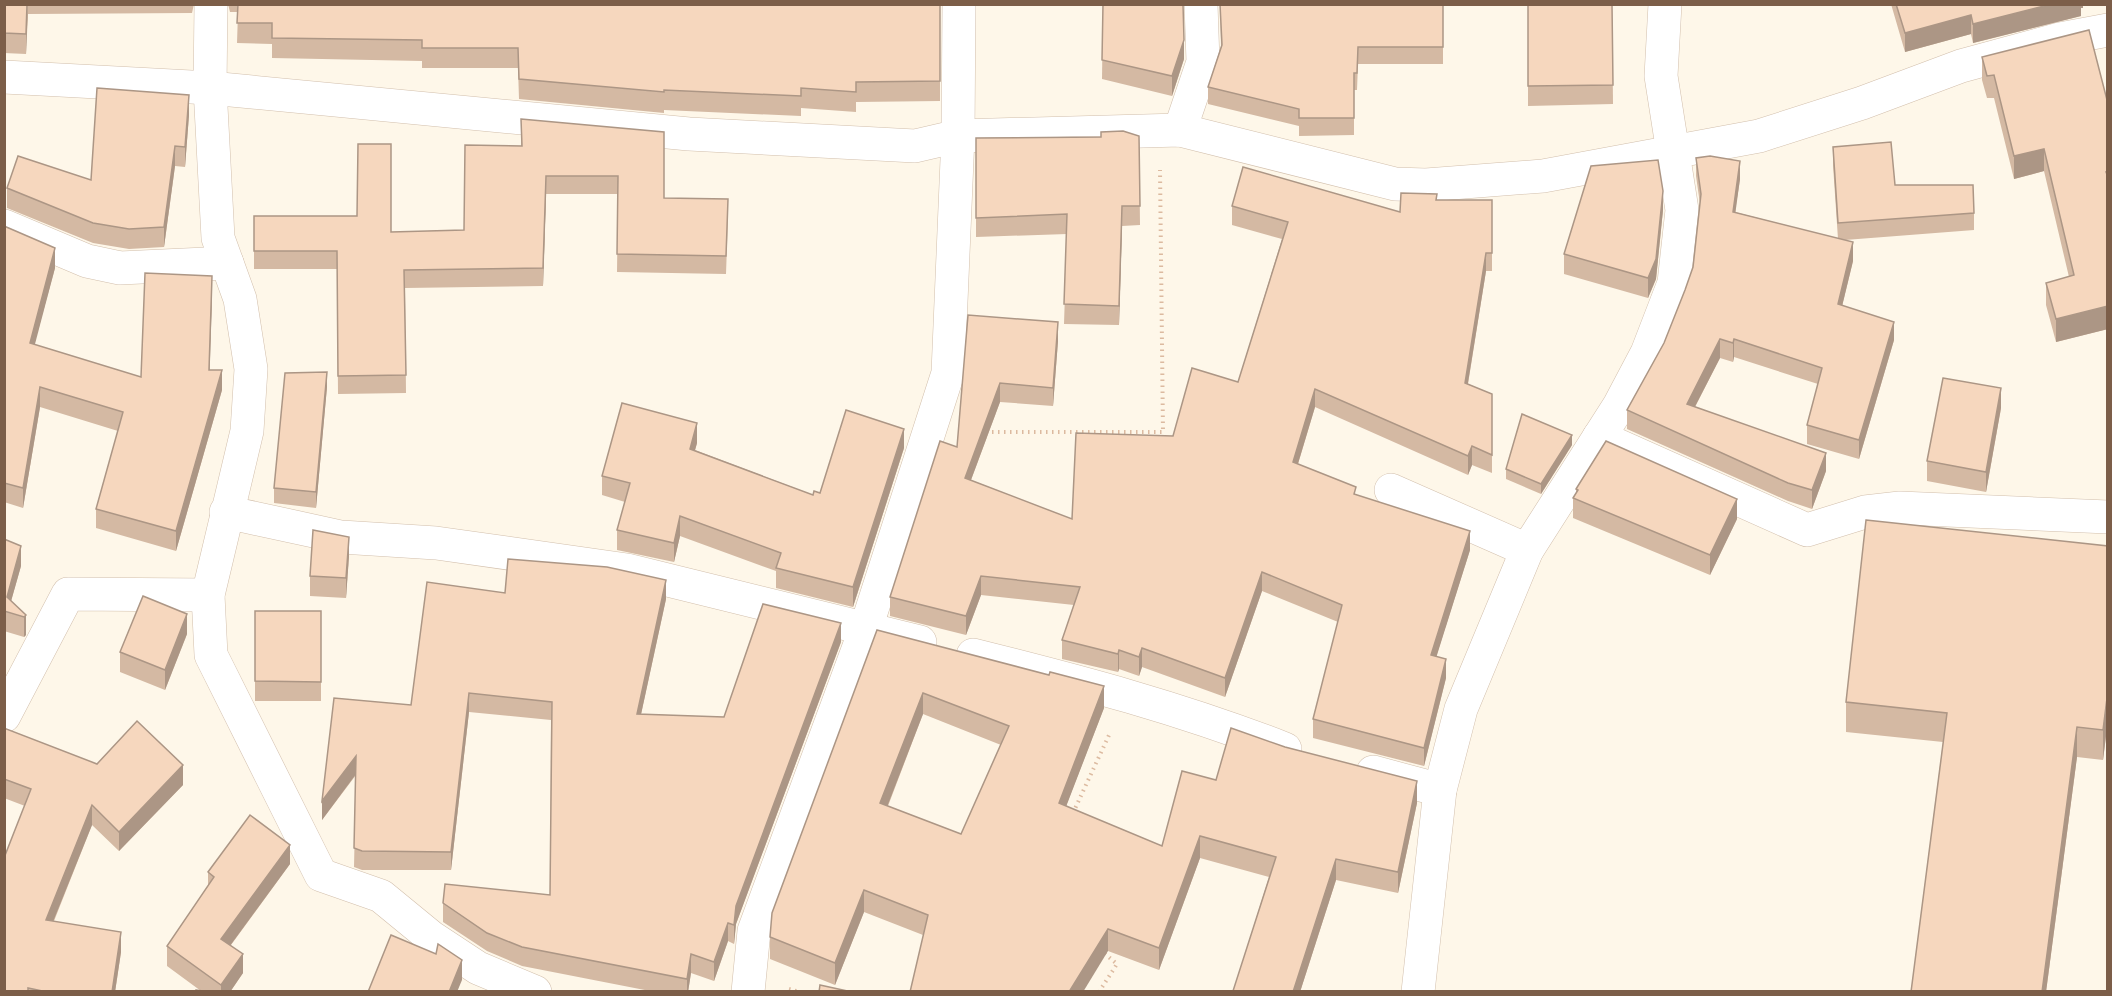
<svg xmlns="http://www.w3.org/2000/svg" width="2112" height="996" viewBox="0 0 2112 996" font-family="Ubuntu,sans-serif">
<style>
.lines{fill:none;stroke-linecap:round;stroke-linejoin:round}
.minor-casing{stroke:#d2bfac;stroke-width:34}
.path{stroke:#dcbaa0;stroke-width:4;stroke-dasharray:1.5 4.5;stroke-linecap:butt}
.minor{stroke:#fff;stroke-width:33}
.wall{fill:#d4b9a3;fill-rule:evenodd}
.shaded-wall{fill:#ac9685}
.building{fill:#f6d7be;stroke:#ac9685;stroke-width:1.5;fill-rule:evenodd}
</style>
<rect width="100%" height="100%" fill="#fef7e9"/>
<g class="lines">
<defs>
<g id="minor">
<polyline points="211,4 210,88 218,238 240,299 251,369 247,431 208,595 211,655 321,875 381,896 431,937 478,968 535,992"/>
<polyline points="4,77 210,88 689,134 915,146 958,136 1180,130 1395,184 1426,185 1543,176 1759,136 1862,103 1961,66 2060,39 2108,30"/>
<polyline points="1180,130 1203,62 1201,4"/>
<polyline points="4,226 87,261 120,268 227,263"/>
<polyline points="1599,437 1807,530 1865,512 1900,508 2108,517"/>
<polyline points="1391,490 1527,550"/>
<polyline points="226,512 341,537 436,543 627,570 920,642"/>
<path d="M973,655c108,27 207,53 312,94"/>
<polyline points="4,716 68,594 208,595"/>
<polyline points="1373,772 1440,790"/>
<polyline points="748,992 754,931 866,628 948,373 958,136 959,4"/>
<polyline points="1418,992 1440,790 1461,709 1527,550 1619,406 1647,353 1674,283 1682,210 1661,76 1665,4"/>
</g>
</defs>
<!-- minor casing -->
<use href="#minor" class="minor-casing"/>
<!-- path -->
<g class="path">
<polyline points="986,432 1163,432 1160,170"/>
<polyline points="1073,813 1110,733"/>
<polyline points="789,989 800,992"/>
<polyline points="1099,992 1117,964 1104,953"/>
</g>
<!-- minor -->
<use href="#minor" class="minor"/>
</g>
<!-- wall -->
<g class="wall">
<polygon points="4,4 194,4 192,13 28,14 26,54 4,53"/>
<polygon points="228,4 940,4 940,101 856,102 856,112 801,108 801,116 664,110 664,113 519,99 518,68 422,68 422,61 272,58 272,44 237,43 238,12 230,12"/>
<polygon points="1103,4 1184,59 1172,96 1102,79"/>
<polygon points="1220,4 1443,4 1443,64 1358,64 1357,90 1354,90 1354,135 1299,136 1299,126 1208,104 1208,87 1221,46"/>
<polygon points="1528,4 1612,4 1613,104 1528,106"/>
<polygon points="1891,4 2083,4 2083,8 2081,8 2081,16 1973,43 1971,34 1905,52"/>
<polygon points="1982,57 2108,100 2108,329 2056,342 2046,305 2046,283 2069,277 2044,171 2014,179 1994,98 1987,98 1982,80"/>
<polygon points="189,115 185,167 175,166 164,247 129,249 93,243 7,208 7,188 91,180"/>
<polygon points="521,119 664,198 728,217 726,274 617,272 618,194 546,194 543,286 405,288 406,393 338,394 337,269 254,269 254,216 391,232 464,230 521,146"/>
<polygon points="1139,136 1140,225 1122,226 1119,325 1064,324 1067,234 976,237 976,138"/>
<polygon points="1833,147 1895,185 1974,213 1974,230 1845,240 1853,261 1842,306 1894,340 1859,459 1807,444 1807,425 1818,384 1734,357 1733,362 1720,358 1695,407 1826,471 1812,509 1788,501 1627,429 1627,410 1664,343 1685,290 1693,267 1700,204 1696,176 1696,158 1740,179 1735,212 1838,239 1833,165"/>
<polygon points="1437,200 1492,200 1492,271 1486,271 1468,384 1492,394 1492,473 1472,465 1468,475 1315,407 1298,464 1356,495 1470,550 1436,657 1446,678 1424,766 1313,738 1313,719 1338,622 1262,591 1225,697 1142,667 1139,676 1119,669 1118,672 1062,659 1062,640 1074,605 981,595 966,635 890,616 890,597 957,447 968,315 1058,341 1053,406 1000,402 971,480 1072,519 1238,382 1282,239 1232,225 1232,206 1400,212"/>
<polygon points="1663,210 1656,279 1648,298 1564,274 1564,254"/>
<polygon points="4,226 55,268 34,345 141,377 212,296 209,370 222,390 176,551 96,528 96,509 118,431 40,407 23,508 4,502"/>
<polygon points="327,387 316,508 274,503 274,488"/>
<polygon points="2001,408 1986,492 1927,481 1927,461"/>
<polygon points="697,443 695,450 813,495 820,493 904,448 853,607 776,588 776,571 680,536 674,562 617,550 617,530 625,502 602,495 602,476"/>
<polygon points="1572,445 1541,494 1506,479 1506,469"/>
<polygon points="1576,489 1737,519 1710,575 1573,518 1573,498 1576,494"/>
<polygon points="4,539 21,566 11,601 26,615 26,635 24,637 4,631"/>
<polygon points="2108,546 2108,720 2103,760 2077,757 2046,992 1911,992 1943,742 1846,732 1846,702"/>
<polygon points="349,556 346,598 310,596 310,576"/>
<polygon points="505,593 666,599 641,714 724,717 841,642 736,924 734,944 728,941 714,981 691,973 688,992 655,992 522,966 487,951 443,922 443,903 550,895 551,720 469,712 451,870 362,870 354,867 356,775 322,820 322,801 411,705"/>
<rect x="255" y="611" width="66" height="90"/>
<path d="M877,630l227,78 -38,98 96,40 54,-66 201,23 -19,90 -62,-13 -36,112h-67l36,-115 -69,-19 -41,112 -51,-19 -185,-16 -59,-23 -29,73 -65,-26v-22zM923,714l78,31 -40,89 -73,-28z"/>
<polygon points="187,634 165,690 120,672 120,652"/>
<polygon points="4,728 97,764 183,785 119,851 92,825 54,921 121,952 115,992 4,992 25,806 4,798"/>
<polygon points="290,864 231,945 243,973 230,992 196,992 201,991 167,966 167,946 208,886 208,872"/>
</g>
<!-- shaded-wall -->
<g class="shaded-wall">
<polygon points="28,4 26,54 26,34"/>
<polygon points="2052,4 2083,4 2083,8 2081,8 2081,16 1973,43 1973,24"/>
<polygon points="1971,15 1971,34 1905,52 1905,33"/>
<polygon points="1184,40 1184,59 1172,96 1172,76"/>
<polygon points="189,95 189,115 185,167 185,147"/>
<polygon points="175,146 175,166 164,247 164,227"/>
<polygon points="2044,149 2044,171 2014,179 2014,156"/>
<polygon points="1740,161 1740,179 1733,230 1733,212"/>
<polygon points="546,176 546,194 543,286 543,268"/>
<polygon points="1663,191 1663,210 1656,279 1648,298 1648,278"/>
<polygon points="1122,206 1122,226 1119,325 1119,306"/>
<polygon points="1853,242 1853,261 1838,323 1838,304"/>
<polygon points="55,248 55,268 30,363 30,343"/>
<polygon points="1486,253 1486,271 1465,401 1465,383"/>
<polygon points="212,276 212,296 209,390 209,370"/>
<polygon points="2108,306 2108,329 2056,342 2056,319"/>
<polygon points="1058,322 1058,341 1053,406 1053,388"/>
<polygon points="1894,322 1894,340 1859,459 1859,440"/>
<polygon points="1720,339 1720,358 1687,422 1687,404"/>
<polygon points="1734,339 1734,357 1733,362 1733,343"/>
<polygon points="222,370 222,390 176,551 176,531"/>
<polygon points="327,372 327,387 316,508 316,492"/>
<polygon points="1000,383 1000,402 965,496 965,478"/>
<polygon points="40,387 40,407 23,508 23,488"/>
<polygon points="2001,388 2001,408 1986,492 1986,472"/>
<polygon points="1315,389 1315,407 1293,480 1293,462"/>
<polygon points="697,423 697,443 690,468 690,449"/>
<polygon points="904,429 904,448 853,607 853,587"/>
<polygon points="1572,435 1572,445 1541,494 1541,484"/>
<polygon points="1472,446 1472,465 1468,475 1468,456"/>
<polygon points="1826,453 1826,471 1812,509 1812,490"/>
<polygon points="1737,499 1737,519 1710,575 1710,555"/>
<polygon points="680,516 680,536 674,562 674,543"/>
<polygon points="1470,531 1470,550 1431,674 1431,655"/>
<polygon points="349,537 349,556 346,598 346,578"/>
<polygon points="21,546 21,566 8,612 7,597"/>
<polygon points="1262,572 1262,591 1225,697 1225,678"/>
<polygon points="981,576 981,595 966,635 966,616"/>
<polygon points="666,580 666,599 637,733 637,714"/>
<polygon points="187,614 187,634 165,690 165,670"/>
<polygon points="26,615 26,635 24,637 24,617"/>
<polygon points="841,623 841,642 736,924 734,944 734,925 736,906"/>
<polygon points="1142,648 1142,667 1139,676 1139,657"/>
<polygon points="1119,650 1119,669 1118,672 1118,654"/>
<polygon points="1446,659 1446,678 1424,766 1424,748"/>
<polygon points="1104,686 1104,708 1059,825 1059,803"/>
<polygon points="2108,690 2108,720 2103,760 2103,730"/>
<polygon points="469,693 469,712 451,870 451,852"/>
<polygon points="923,693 923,714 880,825 880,803"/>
<polygon points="2077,727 2077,757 2046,992 2042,992"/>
<polygon points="356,756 356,774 322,820 322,801"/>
<polygon points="183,765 183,785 119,851 119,832"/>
<polygon points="1417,781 1417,803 1398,893 1398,872"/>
<polygon points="92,805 92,825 46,939 46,920"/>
<polygon points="1200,836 1200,858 1159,970 1159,948"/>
<polygon points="290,845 290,864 221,958 221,939"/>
<polygon points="1336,859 1336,880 1300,992 1293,992"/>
<polygon points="864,890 864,912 835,985 835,963"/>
<polygon points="728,923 728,941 714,981 714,962"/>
<polygon points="1108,929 1108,951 1083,992 1069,992"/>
<polygon points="121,932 121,952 115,992 112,992"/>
<polygon points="243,954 243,973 230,992 221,992 221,985"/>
<polygon points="691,954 691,973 688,992 687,992 687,979"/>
<polygon points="462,960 462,980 457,992 449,992"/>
</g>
<!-- building -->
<g class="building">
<polygon points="4,4 27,4 26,34 4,33"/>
<polygon points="238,4 940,4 940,81 856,82 856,92 801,88 801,96 664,90 664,92 519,79 518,48 422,48 422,40 272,38 272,23 237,23"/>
<polygon points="1103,4 1183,4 1184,40 1172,76 1102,60"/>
<polygon points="1220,4 1443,4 1443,47 1358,47 1357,73 1354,73 1354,118 1299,118 1299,109 1208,87 1222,45"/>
<polygon points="1528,4 1612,4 1613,85 1528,86"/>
<polygon points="1896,4 2052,4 1973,24 1971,15 1905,33"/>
<polygon points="2089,30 2107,100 2108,100 2108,172 2106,172 2108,177 2108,306 2056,319 2046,283 2074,275 2044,149 2014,156 1994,75 1987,76 1982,57"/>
<polygon points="97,88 189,95 185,147 175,146 164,227 129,229 93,223 7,188 18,156 91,180"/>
<polygon points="521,119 664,132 664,198 728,199 726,256 617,254 618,176 546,176 543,268 404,270 406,375 338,376 337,251 254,251 254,216 357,216 358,144 391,144 391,232 464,230 465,145 522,146"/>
<polygon points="1123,131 1139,136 1140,206 1122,206 1119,306 1064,304 1067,214 976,218 976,138 1101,137 1101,132"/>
<polygon points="1891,142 1895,185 1973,185 1974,213 1838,223 1833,147"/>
<polygon points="1710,156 1740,161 1733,212 1853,242 1838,304 1894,322 1859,440 1807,425 1822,368 1734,339 1733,343 1720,339 1687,404 1826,453 1812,490 1788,483 1627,410 1664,343 1685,290 1693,267 1701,194 1696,158"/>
<polygon points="1658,160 1663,191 1656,259 1648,278 1564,254 1591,166"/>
<polygon points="1243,167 1400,212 1401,193 1437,194 1436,200 1492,200 1492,253 1486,253 1465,383 1492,394 1492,455 1472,446 1468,456 1315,389 1293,462 1356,487 1354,494 1470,531 1431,655 1446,659 1424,748 1313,719 1342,605 1262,572 1225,678 1142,648 1139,657 1119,650 1118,654 1062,640 1080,587 981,576 966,616 890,597 940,441 957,447 968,315 1058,322 1053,388 1000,383 965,478 1072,519 1076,433 1173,436 1192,368 1238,382 1288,222 1232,206"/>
<polygon points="4,226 55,248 30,343 141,377 145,273 212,276 209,370 222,370 176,531 96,509 123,412 40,387 23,488 4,483"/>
<polygon points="327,372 316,492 274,488 285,373"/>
<polygon points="1943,378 2001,388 1986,472 1927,461"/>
<polygon points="622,403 697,423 690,449 813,495 814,491 820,493 846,410 904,429 853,587 776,568 781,553 680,516 674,543 617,530 630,483 602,476"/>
<polygon points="1522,414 1572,435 1541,484 1506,469"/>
<polygon points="1606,441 1737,499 1710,555 1573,498 1578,490 1576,489"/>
<polygon points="1866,520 2108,546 2108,690 2103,730 2077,727 2042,992 1911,992 1947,713 1846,702"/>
<polygon points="313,530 349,537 346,578 310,576"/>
<polygon points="4,539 21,546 7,597 26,615 24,617 4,611"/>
<polygon points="508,559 607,567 666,580 637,714 724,717 763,604 841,623 736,906 734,925 728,923 714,962 691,954 687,979 522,947 487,933 443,903 445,884 550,895 552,702 469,693 451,852 362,851 354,848 356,756 322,801 334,698 411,705 427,582 505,593"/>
<polygon points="143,596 187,614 165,670 120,652"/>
<polygon points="255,611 321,611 321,682 255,681"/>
<path d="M877,630l172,45 1,-3 54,14 -45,117 103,43 20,-75 34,9 15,-52 54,19 132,34 -19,91 -62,-13 -43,133 -60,-1 43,-134 -76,-21 -41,112 -51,-19 -39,63h-159l18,-77 -64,-25 -29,73 -65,-26 2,-24zM923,693l86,33 -48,108 -81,-31z"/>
<polygon points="137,721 183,765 119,832 92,805 46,920 121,932 112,992 47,992 28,988 28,992 4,992 4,858 31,789 4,779 4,728 97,764"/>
<polygon points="250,815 290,845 221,939 243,954 221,985 167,946 214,877 208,872"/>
<polygon points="391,935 436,954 438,944 462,960 449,992 368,992"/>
<polygon points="820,985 852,992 819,992"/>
<polygon points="196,990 210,992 196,992"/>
</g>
<!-- border -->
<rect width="2112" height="996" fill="none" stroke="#7c5e49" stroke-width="12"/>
</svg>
